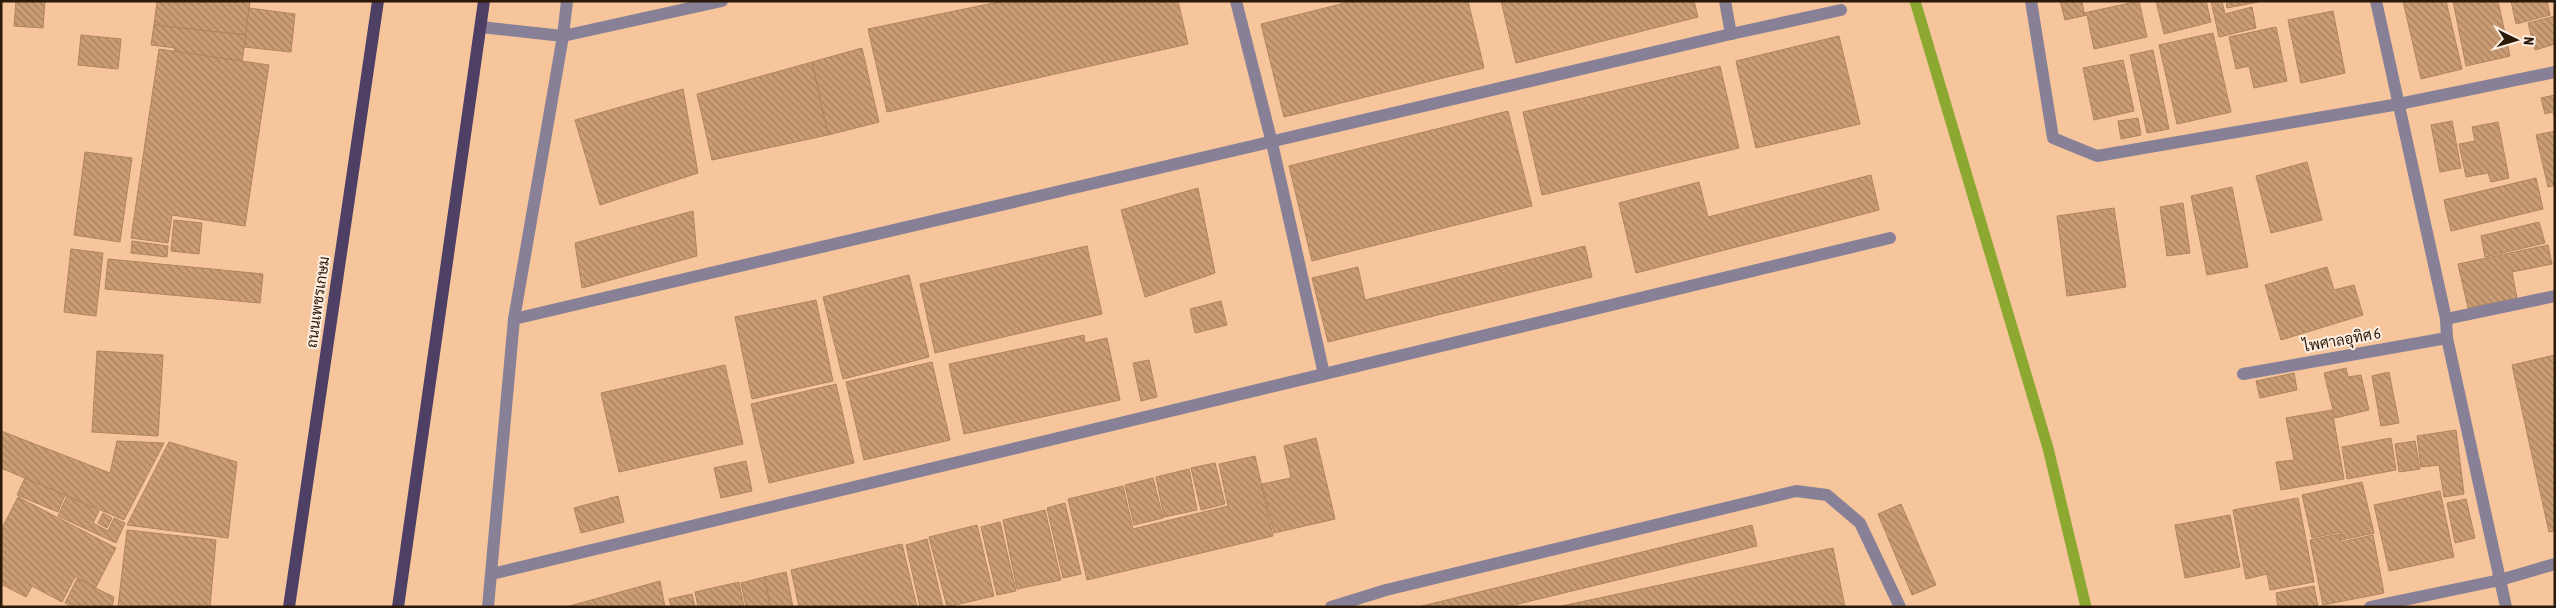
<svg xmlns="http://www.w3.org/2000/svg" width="2556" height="608" viewBox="0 0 2556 608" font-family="'Asap Condensed',Sarabun,sans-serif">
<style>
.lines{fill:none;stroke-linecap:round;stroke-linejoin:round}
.stream{stroke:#8da830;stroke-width:11}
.building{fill:url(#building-back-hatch);stroke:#b1845d}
.minor{stroke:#888097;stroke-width:12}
.major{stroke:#4e3f65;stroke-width:12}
.labels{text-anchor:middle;stroke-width:4;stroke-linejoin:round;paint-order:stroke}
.street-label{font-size:15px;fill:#2b1909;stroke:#fdeee1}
</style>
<defs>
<pattern id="building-back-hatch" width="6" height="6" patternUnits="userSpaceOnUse" patternTransform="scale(1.25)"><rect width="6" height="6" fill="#cb9d75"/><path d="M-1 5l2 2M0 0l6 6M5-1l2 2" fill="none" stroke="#a57f5e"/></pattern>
</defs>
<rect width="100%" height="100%" fill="#f6c59c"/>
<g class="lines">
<!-- stream -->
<polyline class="stream" points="1915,1 2048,448 2086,607"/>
</g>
<!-- building -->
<g class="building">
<polygon points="16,1 45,1 43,28 14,26"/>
<polygon points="157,1 250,1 246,35 154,25"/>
<polygon points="1003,1 1178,1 1188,44 887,112 868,29"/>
<polygon points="1353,1 1468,1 1484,68 1284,117 1261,24"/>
<polygon points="1501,1 1694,1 1698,17 1516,63"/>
<polygon points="2060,1 2082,1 2084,13 2139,1 2147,37 2094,49 2087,15 2065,20"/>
<polygon points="2156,1 2206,1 2211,22 2164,34"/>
<polygon points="2211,1 2222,1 2225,14 2252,7 2256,28 2219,37"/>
<polygon points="2226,1 2257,1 2258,2 2227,8"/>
<polygon points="2403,1 2446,1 2462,69 2421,79"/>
<polygon points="2453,1 2498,1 2510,56 2466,66"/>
<polygon points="2511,1 2547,1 2550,15 2516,24"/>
<polygon points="249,8 295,14 291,52 244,47"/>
<polygon points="2333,11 2345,73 2301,83 2288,20"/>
<polygon points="2555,16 2555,44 2535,50 2528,23"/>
<polygon points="154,25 246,35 242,62 174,54 175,48 151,45"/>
<polygon points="2276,27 2287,81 2254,88 2249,66 2236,69 2229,37"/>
<polygon points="2213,33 2231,112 2177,124 2159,45"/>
<polygon points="81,35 121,39 118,69 78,65"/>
<polygon points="1839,36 1860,124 1756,148 1736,61"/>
<polygon points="862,48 879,122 828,135 812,62"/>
<polygon points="159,49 269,65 245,226 172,215 168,243 131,238"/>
<polygon points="2153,50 2169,129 2147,133 2130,55"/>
<polygon points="2123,60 2134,111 2094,120 2083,68"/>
<polygon points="812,62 828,135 712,160 697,94"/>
<polygon points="1720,66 1739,148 1542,195 1523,112"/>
<polygon points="683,89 698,173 600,205 575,120"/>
<polygon points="2555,95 2555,121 2553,112 2545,114 2541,98"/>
<polygon points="1508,111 1532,206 1312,261 1289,166"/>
<polygon points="2138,118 2141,135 2121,139 2118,121"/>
<polygon points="2452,121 2461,168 2440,172 2431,125"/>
<polygon points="2498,122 2509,178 2491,182 2488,173 2466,177 2459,144 2475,141 2472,127"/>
<polygon points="2555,131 2555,185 2548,187 2536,135"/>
<polygon points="85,152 132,158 120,242 74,235"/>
<polygon points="2307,162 2322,220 2271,233 2256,176"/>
<polygon points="1871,175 1879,210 1636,273 1619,203 1699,182 1708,217"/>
<polygon points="2536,178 2543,209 2451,231 2444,200"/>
<polygon points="2232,187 2248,267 2207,275 2191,196"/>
<polygon points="1198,188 1215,273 1145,297 1121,210"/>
<polygon points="2183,203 2190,253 2167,256 2160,207"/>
<polygon points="2114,208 2126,287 2067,296 2057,216"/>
<polygon points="693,211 697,256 582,288 575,243"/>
<polygon points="174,220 202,223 199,254 171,251"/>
<polygon points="2539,222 2545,243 2485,257 2481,236"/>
<polygon points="132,241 168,246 167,257 131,253"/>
<polygon points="2548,245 2552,264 2512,272 2517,298 2468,308 2458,264"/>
<polygon points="1087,246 1102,314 935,353 920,284"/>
<polygon points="1585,246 1592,277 1328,342 1312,278 1358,267 1365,300"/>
<polygon points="71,249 103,253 96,316 64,312"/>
<polygon points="108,259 263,274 260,303 105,289"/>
<polygon points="2327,267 2334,290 2354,285 2363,315 2281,340 2265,285"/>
<polygon points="909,275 929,357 843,379 823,297"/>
<polygon points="816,300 833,381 752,399 735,317"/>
<polygon points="1221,301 1227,325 1195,333 1190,309"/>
<polygon points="1084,335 1085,343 1107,338 1120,400 964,434 949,364"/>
<polygon points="97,351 163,355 158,436 92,432"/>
<polygon points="2555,355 2555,531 2549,532 2512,365"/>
<polygon points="1149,360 1157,397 1141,401 1133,363"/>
<polygon points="932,362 950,440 864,460 846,382"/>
<polygon points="725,365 743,444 619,472 601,393"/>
<polygon points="2346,368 2348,377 2361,375 2369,410 2335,418 2324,373"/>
<polygon points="2389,372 2399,423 2381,426 2372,376"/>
<polygon points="2294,373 2297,390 2260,398 2256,381"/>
<polygon points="836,384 854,463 769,483 751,404"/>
<polygon points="2332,410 2344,479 2281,490 2276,462 2294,460 2286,418"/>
<polygon points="2456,430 2464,494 2444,497 2439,465 2421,467 2417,436"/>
<polygon points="1,431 110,473 117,441 164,443 124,520 1,468"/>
<polygon points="1316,438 1335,519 1274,533 1262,484 1291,478 1284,446"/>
<polygon points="2391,438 2396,470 2347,479 2342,447"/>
<polygon points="2415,441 2420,469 2399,472 2395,444"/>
<polygon points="169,442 237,462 228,538 127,525"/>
<polygon points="1255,456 1273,536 1087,580 1068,499 1123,486 1133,529 1228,506 1219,464"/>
<polygon points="746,461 752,491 721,498 714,468"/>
<polygon points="1215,463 1225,504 1201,510 1191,468"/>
<polygon points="1189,469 1197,510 1164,517 1156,477"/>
<polygon points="25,478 65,495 58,512 17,495"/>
<polygon points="1153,478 1163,518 1134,525 1125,485"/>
<polygon points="2362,482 2374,533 2341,540 2340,532 2312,538 2302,495"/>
<polygon points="2440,491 2454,557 2389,571 2374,505"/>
<polygon points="67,496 99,511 93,523 108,531 114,518 125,523 116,543 58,516"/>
<polygon points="618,496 624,522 581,533 574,508"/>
<polygon points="18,497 116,548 96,587 75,577 62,602 32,586 26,597 1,584 1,530"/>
<polygon points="2298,498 2314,582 2270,590 2267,574 2246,579 2233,510"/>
<polygon points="2466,499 2475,538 2455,543 2447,503"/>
<polygon points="1065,503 1081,574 1063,578 1047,508"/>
<polygon points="1901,504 1936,585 1912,595 1878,514"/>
<polygon points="1045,510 1061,580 1017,589 1003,520"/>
<polygon points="103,513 112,518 107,528 98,523"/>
<polygon points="2230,515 2240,567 2185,578 2175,525"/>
<polygon points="1000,522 1016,591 997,595 981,527"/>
<polygon points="977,525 994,596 947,607 929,537"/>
<polygon points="1752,525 1757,546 1506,607 1418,607"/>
<polygon points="127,530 216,540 210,607 118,607"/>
<polygon points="2339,534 2341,542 2373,535 2384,593 2323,605 2310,540"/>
<polygon points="927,539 943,607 920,607 906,545"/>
<polygon points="902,544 917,607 799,607 791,570"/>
<polygon points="1833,548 1845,607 1557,607"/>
<polygon points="786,572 793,607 771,607 764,577"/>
<polygon points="764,577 770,607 746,607 741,583"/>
<polygon points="77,579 114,597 112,607 72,607 65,603"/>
<polygon points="660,581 665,607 566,607"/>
<polygon points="739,582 744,607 698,607 695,592"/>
<polygon points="2314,586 2318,607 2278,607 2276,593"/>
<polygon points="692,594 695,607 671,607 669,599"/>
</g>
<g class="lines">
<!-- minor -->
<g class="minor">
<polyline points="1236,1 1272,143 1324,374"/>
<polyline points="1725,1 1731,34"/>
<polyline points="2031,1 2053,138 2097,156 2399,104 2555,72"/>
<polyline points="2376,1 2446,319 2447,338 2506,607"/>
<polyline points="481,27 563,36 722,1"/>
<polyline points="514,319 1731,34 1841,10"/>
<polyline points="2446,319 2555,296"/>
<polyline points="2243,374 2447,338"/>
<polyline points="492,574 1890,238"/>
<polyline points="488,607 514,319 563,36 567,1"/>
<polyline points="1331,607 1386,590 1796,491 1827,495 1860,523 1900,607"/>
<polyline points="2370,607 2500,580 2555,564"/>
</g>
<!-- major -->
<g class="major">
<polyline points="289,607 378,1"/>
<polyline points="398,607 484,1"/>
</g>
</g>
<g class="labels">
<!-- street labels -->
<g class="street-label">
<text transform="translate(318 302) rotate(-82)" y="5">ถนนเพชรเกษม</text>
<text transform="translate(2342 340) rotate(-10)" y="5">ไพศาลอุทิศ 6</text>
</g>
</g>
<!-- border -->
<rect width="2556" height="608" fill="none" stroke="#2b1909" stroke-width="5"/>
<!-- north arrow -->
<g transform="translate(2516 40) rotate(95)" stroke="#fdeee1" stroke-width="4" paint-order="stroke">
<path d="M0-4L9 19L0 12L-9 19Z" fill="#2b1909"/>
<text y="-8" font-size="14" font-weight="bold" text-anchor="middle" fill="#2b1909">N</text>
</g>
</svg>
